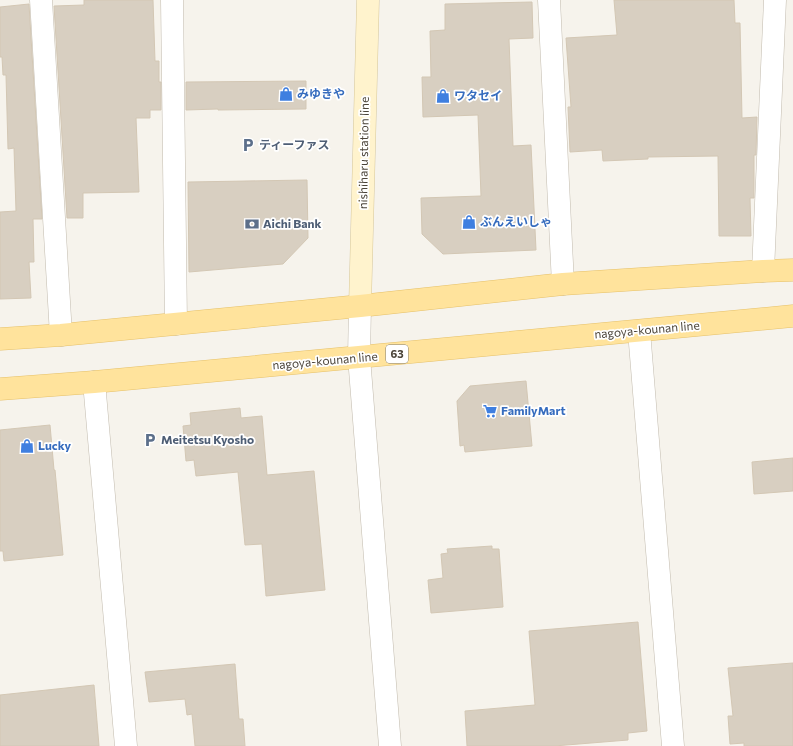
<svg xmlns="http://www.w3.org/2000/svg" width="793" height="746" viewBox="0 0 793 746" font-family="Commissioner,'Noto Sans JP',sans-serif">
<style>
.building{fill:#d8cfc1;stroke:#d3c7b4}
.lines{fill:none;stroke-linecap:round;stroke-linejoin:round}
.minor-casing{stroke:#c2bbae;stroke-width:23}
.tertiary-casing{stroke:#c2bbae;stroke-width:23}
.secondary-casing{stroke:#d6c79b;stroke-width:23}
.primary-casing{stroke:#e6c16a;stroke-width:23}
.minor{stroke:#fff;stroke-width:22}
.tertiary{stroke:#fff;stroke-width:22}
.secondary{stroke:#fff3cd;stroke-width:22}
.primary{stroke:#ffe39c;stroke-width:22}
.labels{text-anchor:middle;stroke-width:3.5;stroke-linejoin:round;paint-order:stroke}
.shield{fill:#fff;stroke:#817c74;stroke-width:1}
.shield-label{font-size:11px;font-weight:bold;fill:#4b4439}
.shop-label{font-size:12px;font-weight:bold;fill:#366cbe;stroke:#fff;text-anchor:start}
.service-label{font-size:12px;font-weight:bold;fill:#4e5e75;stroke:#fff;text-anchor:start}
.street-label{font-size:12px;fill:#4b4439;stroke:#fff}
</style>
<rect width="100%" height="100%" fill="#f6f3ec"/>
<!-- building -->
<g class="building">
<polygon points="84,0 153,0 155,61 159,61 159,82 161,82 161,110 150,110 150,118 136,118 139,192 83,193 83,218 67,218 54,6 84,5"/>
<polygon points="614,0 734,0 735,23 740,23 742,118 757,117 756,155 754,155 754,198 750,198 751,236 719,236 718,156 648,157 648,159 603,161 602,150 570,152 568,107 571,107 566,38 617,35"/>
<polygon points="532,2 533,38 509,39 513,146 531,145 536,250 443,254 422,234 421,198 481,196 478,115 423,117 422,77 431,77 430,31 445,30 445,4"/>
<polygon points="29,4 42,219 33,219 34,262 29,262 31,298 0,299 0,212 16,211 14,148 8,149 6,75 3,75 2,57 0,57 0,7"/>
<polygon points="306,81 306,109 218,110 218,109 186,110 186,82"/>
<polygon points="307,180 308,238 283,264 189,272 188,182"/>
<polygon points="526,381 532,446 465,452 464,445 460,446 457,401 470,386"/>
<polygon points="240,408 241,418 262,416 267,475 314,471 325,590 266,596 262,544 245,545 238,472 196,476 194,460 186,461 183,426 191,425 190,413"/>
<polygon points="50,425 54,470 55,470 63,555 4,561 3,551 0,551 0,430"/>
<polygon points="793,458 793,491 754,494 752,462"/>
<polygon points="492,546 492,549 499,549 503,607 431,613 428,580 443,578 441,554 448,553 447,549"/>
<polygon points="638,622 647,731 628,733 628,740 554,746 467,746 465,711 535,705 529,631"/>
<polygon points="793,663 793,746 744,746 744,743 730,744 728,716 733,716 728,668"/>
<polygon points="235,664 239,719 243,719 245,746 195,746 192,714 187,715 185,699 149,702 145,672"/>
<polygon points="94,685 99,746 0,746 0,695"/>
</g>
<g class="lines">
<defs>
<g id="minor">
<polyline points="41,0 61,335"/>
<polyline points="172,0 176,324"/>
<polyline points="549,0 563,284"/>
<polyline points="763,271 775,0"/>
<polyline points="639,331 673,746"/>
<polyline points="94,382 126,746"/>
</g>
<polyline id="tertiary" points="360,306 359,357 390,746"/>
<polyline id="secondary" points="360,306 368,0"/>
<g id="primary">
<polyline points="0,339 61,335 360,306 563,284 763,271 793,270"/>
<polyline points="0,389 94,382 793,316"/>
</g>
</defs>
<!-- minor casing -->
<use href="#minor" class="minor-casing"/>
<!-- tertiary casing -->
<use href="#tertiary" class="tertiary-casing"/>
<!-- secondary casing -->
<use href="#secondary" class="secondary-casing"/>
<!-- primary casing -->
<use href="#primary" class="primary-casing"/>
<!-- minor -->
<use href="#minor" class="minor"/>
<!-- tertiary -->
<use href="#tertiary" class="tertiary"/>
<!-- secondary -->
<use href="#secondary" class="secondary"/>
<!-- primary -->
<use href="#primary" class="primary"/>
</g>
<!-- icons -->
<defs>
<symbol id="shop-bare" viewBox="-9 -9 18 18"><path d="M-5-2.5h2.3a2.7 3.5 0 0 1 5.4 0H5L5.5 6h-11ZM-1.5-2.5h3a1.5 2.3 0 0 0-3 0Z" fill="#3f7fe0" stroke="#fff" stroke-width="2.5" paint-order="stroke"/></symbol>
<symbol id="parking-bare" viewBox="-9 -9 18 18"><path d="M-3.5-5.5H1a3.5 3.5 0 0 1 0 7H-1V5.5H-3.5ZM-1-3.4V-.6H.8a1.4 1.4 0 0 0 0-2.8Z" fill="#5c6f8a" stroke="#fff" stroke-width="2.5" paint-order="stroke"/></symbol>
<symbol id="bank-bare" viewBox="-9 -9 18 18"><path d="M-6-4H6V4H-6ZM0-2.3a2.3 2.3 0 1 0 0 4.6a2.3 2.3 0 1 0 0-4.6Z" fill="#5c6f8a" stroke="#fff" stroke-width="2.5" paint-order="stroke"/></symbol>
<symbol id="supermarket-bare" viewBox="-9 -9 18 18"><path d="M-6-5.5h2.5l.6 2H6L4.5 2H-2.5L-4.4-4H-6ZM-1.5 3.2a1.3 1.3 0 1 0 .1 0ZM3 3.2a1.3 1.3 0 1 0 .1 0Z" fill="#3f7fe0" stroke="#fff" stroke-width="2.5" paint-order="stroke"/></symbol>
</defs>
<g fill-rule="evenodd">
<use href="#shop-bare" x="276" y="84" width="20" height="20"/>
<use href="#shop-bare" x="433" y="86" width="20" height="20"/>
<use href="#parking-bare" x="238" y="135" width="20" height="20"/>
<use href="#shop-bare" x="459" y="212" width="20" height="20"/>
<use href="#bank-bare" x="242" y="214" width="20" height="20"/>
<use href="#supermarket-bare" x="480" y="401" width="20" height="20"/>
<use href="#parking-bare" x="140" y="430" width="20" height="20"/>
<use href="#shop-bare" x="17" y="436" width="20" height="20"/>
</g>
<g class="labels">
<!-- shield labels -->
<rect class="shield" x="386" y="345" width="22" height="18" rx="3"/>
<g class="shield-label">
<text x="397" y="358">63</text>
</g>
<!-- shop labels -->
<g class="shop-label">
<text x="297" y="98">みゆきや</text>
<text x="454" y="100">ワタセイ</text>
<text x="480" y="226">ぶんえいしゃ</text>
<text x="501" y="415">FamilyMart</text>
<text x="38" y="450">Lucky</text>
</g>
<!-- service labels -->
<g class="service-label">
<text x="259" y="149">ティーファス</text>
<text x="263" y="228">Aichi Bank</text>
<text x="161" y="444">Meitetsu Kyosho</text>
</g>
<!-- street labels -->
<g class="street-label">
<text transform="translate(364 153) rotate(-89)" y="4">nishiharu station line</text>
<text transform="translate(647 330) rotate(-5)" y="4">nagoya-kounan line</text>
<text transform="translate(325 361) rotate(-5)" y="4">nagoya-kounan line</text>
</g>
</g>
</svg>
